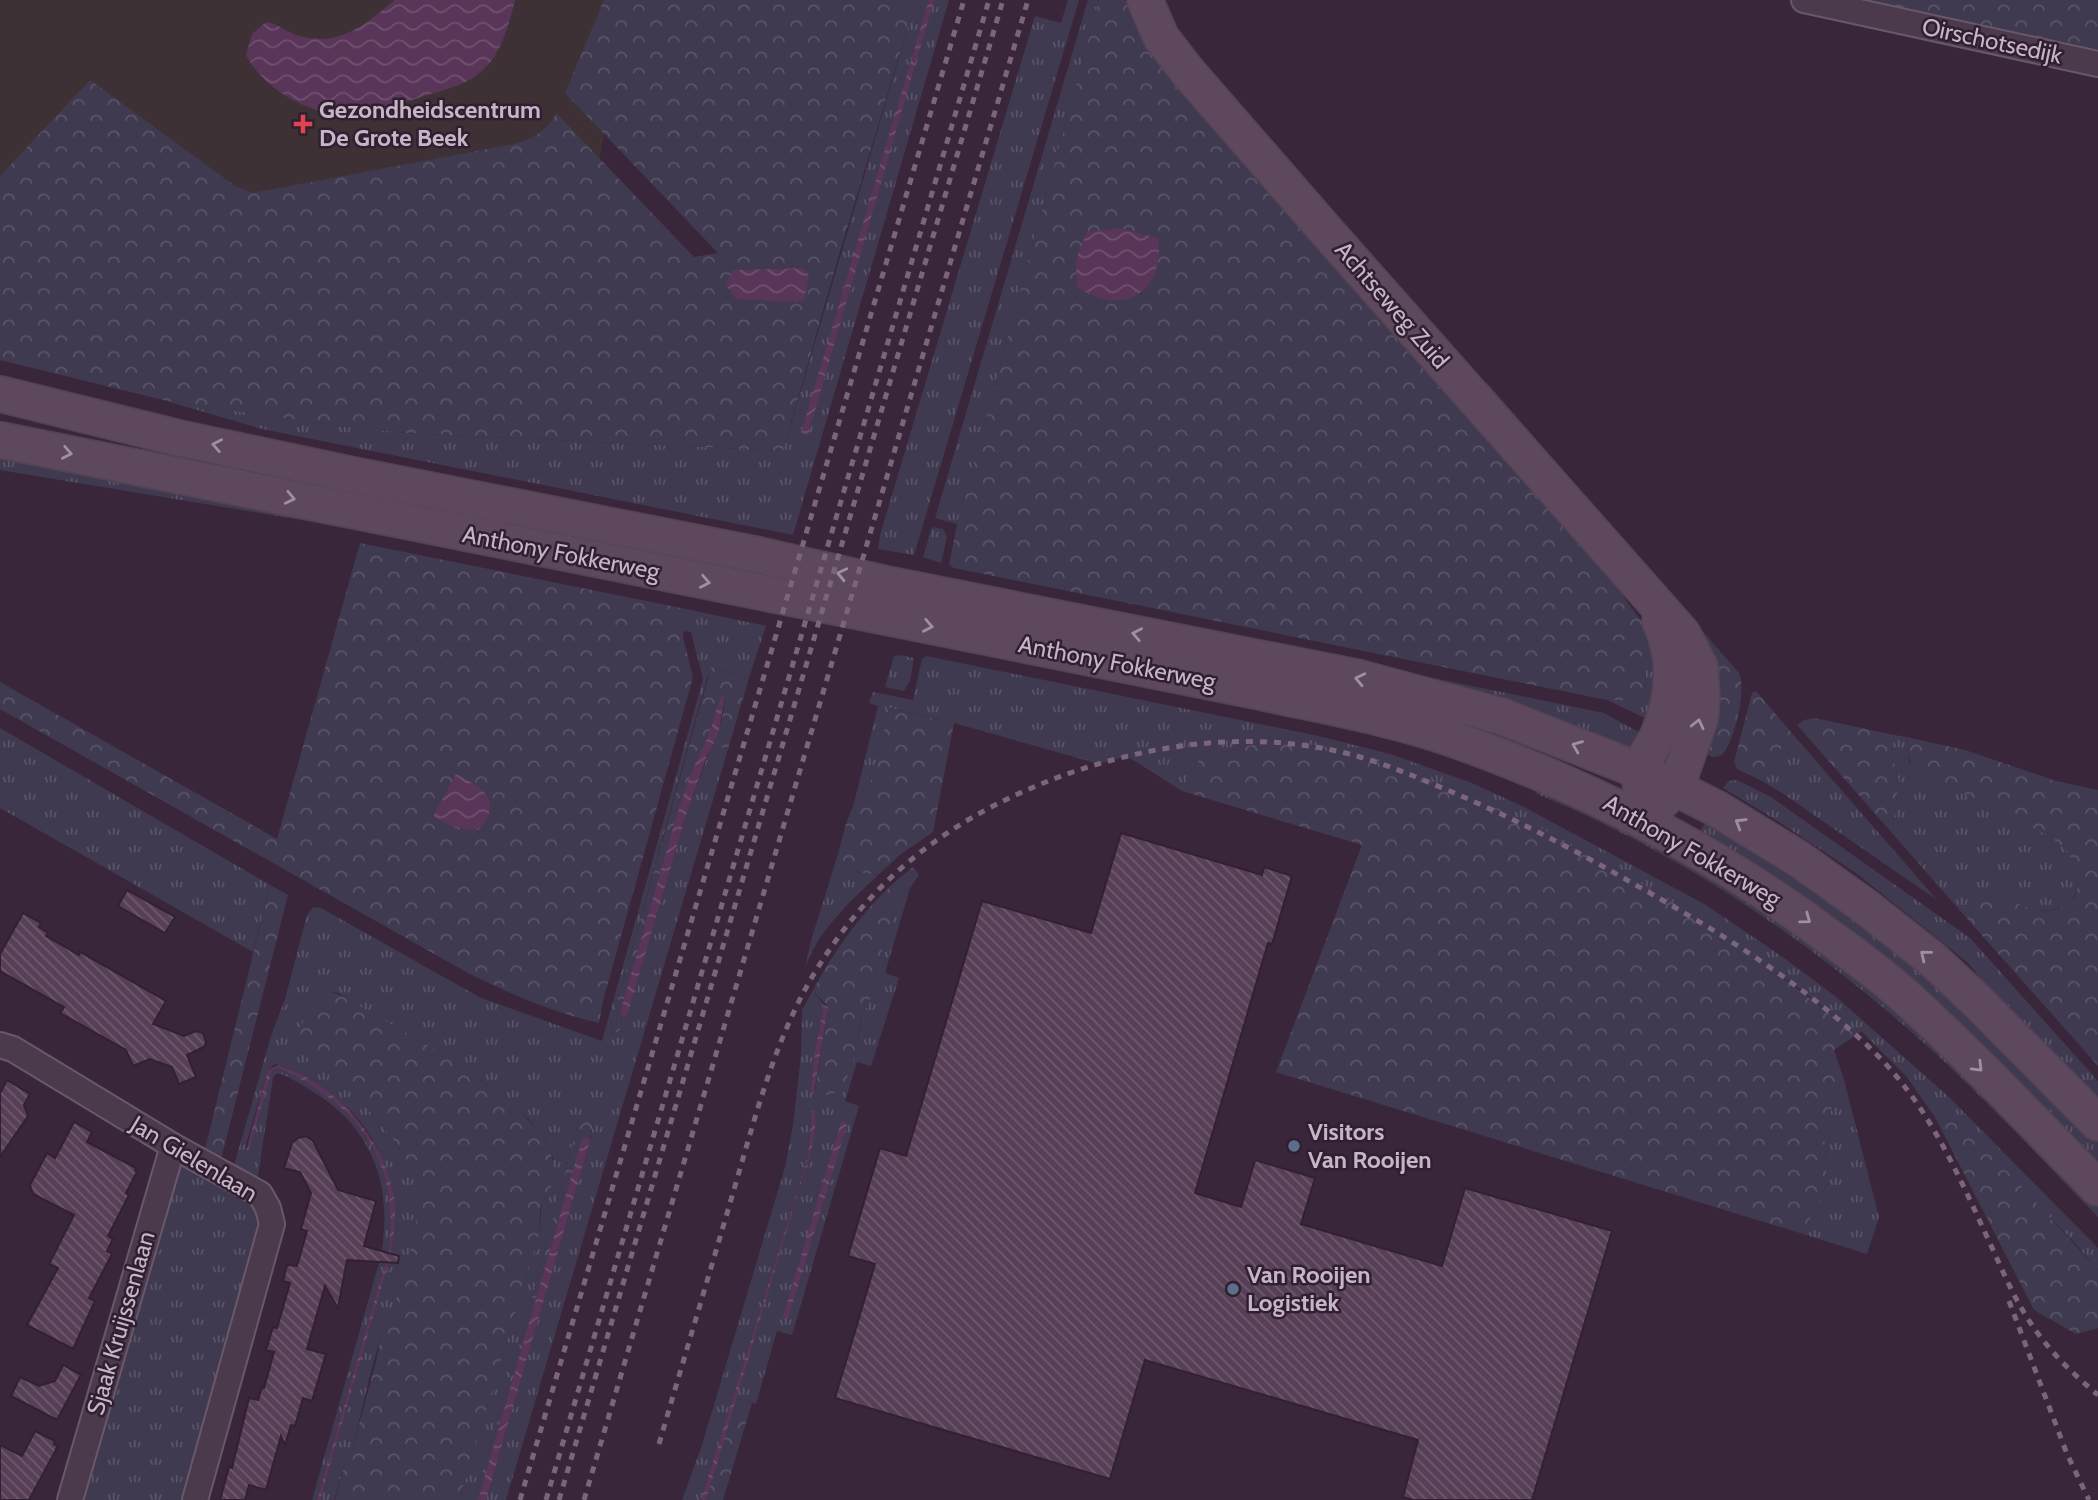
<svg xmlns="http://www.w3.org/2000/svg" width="2098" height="1500" viewBox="0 0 2098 1500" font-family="Cabin,sans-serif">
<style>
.medical{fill:#3d3136}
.grass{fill:url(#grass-tufts)}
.forest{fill:url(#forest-crowns);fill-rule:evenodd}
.water{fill:url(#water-waves)}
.building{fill:url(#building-back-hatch);stroke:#322132;stroke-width:2}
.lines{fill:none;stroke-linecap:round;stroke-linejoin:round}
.street-casing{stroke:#695869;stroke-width:28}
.secondary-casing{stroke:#544354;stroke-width:38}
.street{stroke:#4b3a4b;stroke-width:24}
.secondary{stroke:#5d485d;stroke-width:35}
.rail{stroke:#7a657a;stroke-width:5;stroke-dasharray:7 7;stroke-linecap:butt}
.oneway{stroke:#a18fa1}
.health-dot{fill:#e0444e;stroke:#301f30;stroke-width:2.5}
.service-dot{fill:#5c6f8a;stroke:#301f30;stroke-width:2.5}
.labels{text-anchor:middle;stroke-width:5;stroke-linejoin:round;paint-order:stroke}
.street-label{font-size:24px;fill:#c6b5c6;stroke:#301f30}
.poi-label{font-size:24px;font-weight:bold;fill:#c6b5c6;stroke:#301f30;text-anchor:start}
</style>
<defs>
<pattern id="grass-tufts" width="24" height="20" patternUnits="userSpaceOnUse" patternTransform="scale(1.75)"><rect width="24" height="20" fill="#3f3a50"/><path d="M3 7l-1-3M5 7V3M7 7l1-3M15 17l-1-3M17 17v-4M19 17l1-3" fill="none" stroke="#595468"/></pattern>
<pattern id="forest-crowns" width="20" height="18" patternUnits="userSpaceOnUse" patternTransform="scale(1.75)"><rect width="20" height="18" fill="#3f3a50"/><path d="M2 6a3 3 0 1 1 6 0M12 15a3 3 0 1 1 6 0" fill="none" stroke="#595468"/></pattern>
<pattern id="water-waves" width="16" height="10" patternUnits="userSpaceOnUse" patternTransform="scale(1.75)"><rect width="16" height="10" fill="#593659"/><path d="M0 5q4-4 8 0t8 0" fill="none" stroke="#6f516f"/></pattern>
<pattern id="building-back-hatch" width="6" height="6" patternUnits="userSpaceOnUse" patternTransform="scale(1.75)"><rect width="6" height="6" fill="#574057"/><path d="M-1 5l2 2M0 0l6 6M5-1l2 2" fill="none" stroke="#6e596e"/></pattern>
</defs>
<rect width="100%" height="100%" fill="#3a263a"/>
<!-- medical -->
<polygon class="medical" points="0,0 629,0 580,264 0,248"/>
<!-- grass -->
<g class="grass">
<polygon points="916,0 949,0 793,535 262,429 163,400 339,426 407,433 783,451"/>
<polygon points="1068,0 1079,0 914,555 878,549 880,535 1035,16 1061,23"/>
<polygon points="1088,0 1099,0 957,524 935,518"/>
<polygon points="0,452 368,531 0,470"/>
<polygon points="932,527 943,529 947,537 941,563 923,557"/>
<path d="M686,609l80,17 -17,52 -37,-11 -5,11 -96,346v3l8,5 3,-15 5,-1 60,-204 25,-67 16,4 -222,751h-20l104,-359 4,-24 -16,6 -60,227 -44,150h-15l80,-265 3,-33 5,-5 6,-40 -7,-16 -17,-22 -44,-36 -147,-90 -8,-2c-14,8 -21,15 -26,31 -13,37 27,50 49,71 19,17 58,66 65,90 7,22 -16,101 -24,124 -3,8 -8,16 -11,24 -13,39 -21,80 -31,119l-7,13 -11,37h-14l70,-242c10,-53 -2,-116 -46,-153 -8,-6 -18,-12 -27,-18 -13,-9 -26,-20 -42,-23l-7,6 -23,78 2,3 25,-80 4,-3c12,2 22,10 33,16 65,38 92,100 78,173l-70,243h-5l68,-241c15,-70 -7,-133 -70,-169 -9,-6 -19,-12 -29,-16h-5l-3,4 -16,104 -24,-13 38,-133 14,-37 22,-84 6,-8 8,1 160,90 121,43 101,-362 -12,-47 -8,-1z"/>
<polygon points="899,655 914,658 910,681 904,691 885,687 894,656"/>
<polygon points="926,656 1314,735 1390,754 1472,783 1522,806 1706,905 1784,958 1835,996 1949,1097 2098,1248 2098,1270 2073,1241 1956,1122 1935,1117 1906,1076 1861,1031 1856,1035 1800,989 1659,894 1560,838 1272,740 1200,758 1182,791 1127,756 1099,764 954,723 891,708 870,785 863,791 853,807 878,706 869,703 873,692 913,700 922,659"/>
<polygon points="1660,662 1653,722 1607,700 1638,699 1645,694 1646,669"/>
<polygon points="1394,670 1604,713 1646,736 1628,748"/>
<polygon points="0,728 270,885 253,952 0,808"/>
<polygon points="1791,732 1937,900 1782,793 1762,781"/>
<path d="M1894,735l12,2 3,25 62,35 80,39c7,6 15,12 20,20 14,22 8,51 -20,54 -20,3 -46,-8 -65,-13l-23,17 -71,-81 7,-52 -7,-26z"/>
<polygon points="1737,780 1771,797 1970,938 2098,1081 2098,1108 2035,1044 1968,963 1856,873 1776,820 1723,788 1729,781"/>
<path d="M1539,786l44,19 216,124 146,122 153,154v12c-57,-58 -112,-118 -173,-173 -116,-104 -245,-191 -390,-251z"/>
<polygon points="1707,820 1743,841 1860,920 1973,1016 2098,1142 2098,1170 1698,835"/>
<path d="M838,854l13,17 27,4c-28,27 -61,56 -73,94l5,-25z"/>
<path d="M913,867l6,8 -9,13 -25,85 14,5 -28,88 -14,-4 -12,39 14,5 -67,229 -15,-4 -21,73 -21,-6 64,-209c10,-30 14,-37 12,-69l-3,37 -100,321 -7,22h-19l20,-55 83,-278 8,-42 8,-70 1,-45 11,-20 11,15 -8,39 -2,49 1,-2 15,5 28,-57 5,-29 5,-3 8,-37 13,-38 13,-56z"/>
<polygon points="1843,1076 1879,1217 1867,1254 1803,1234 1827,1184 1824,1131"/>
<polygon points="189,1163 253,1200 259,1212 260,1228 182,1500 81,1500 175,1166"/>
</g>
<!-- forest -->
<g class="forest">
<path d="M604,0h312l-77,255 -56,196 -376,-18 -68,-7 -176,-26 -163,-40v-184l90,-96 145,106 18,7 266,-50c16,-7 30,-13 37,-30l138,144 24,-4 -153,-160zM801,268l3,33c-27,6 -49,-17 -71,-31z"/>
<path d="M1099,0h26l26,42 465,534 9,23 26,36 9,27 -14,7 -1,25 -7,6h-31l-653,-132 -5,-3 8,-41zM1120,228l38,10 -17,57z"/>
<polygon points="1852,0 2098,0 2098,53"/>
<path d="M1487,383l252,290c8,17 -5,71 -18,83l-9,1 -11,-6 12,-48 -233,-314z"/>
<path d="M360,543l326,66 -3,28 10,40 -90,324 -4,22c-48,-11 -86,-28 -131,-50l-468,-264v-27l277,157z"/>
<polygon points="711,667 749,678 728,749 712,745 722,719 725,698 720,697 710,732 678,812 620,1012 622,1021 619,1032 613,1031 611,1024"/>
<polygon points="1756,691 1791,732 1762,781 1737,769 1734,762 1752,693"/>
<path d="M890,708l64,15 -21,109 -32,22 -23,21 -27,-4 -13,-17c7,-24 11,-53 32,-69z"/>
<polygon points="1815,718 1894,735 1892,755 1899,781 1892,833 1797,725 1805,720"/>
<path d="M1906,737l59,13 91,31 42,9v276l-135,-152c7,-5 14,-13 22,-16 22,-10 51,28 82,6 10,-7 12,-15 10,-28 -4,-31 -29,-40 -54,-53 -18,-8 -35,-19 -53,-26 -16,-7 -35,-10 -49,-21 -13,-11 -13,-23 -15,-39z"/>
<path d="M1272,740c24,3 49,5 73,10 25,6 50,18 75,27 159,58 305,151 436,258l-22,15 9,26 -19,55 3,53 -24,50 -527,-162 86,-227 -180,-54 18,-33z"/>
<path d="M902,876l-13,56 -13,38 -8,37 -5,4c-7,26 -6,71 -33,85l-15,-5 13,-84 -15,-17c23,-42 52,-83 89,-114z"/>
<polygon points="270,885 288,895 220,1163 204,1153"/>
<path d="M330,991l16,7c47,28 196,106 206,159 2,10 1,28 -3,37 -2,3 -5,5 -7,9 -3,9 -2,22 -3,32l-80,265h-124l10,-37 7,-13c8,-30 16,-59 24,-88 2,-11 4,-22 7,-32 3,-8 8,-16 11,-24 8,-24 32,-104 23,-125 -14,-36 -53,-80 -83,-103 -11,-9 -31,-18 -33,-34 -4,-19 9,-39 21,-52z"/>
<polygon points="586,1116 594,1117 590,1138 585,1137 582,1140 478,1500 474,1500 518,1350 578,1123"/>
<polygon points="1935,1117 1956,1122 2008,1172 2098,1270 2098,1328 2076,1334 2034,1310"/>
<polygon points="735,1398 752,1403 723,1500 706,1500"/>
</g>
<!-- water -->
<g class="water">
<path d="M395,0h120c-6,23 -13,52 -30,68 -16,16 -37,21 -58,27 -24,8 -58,19 -84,19 -36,0 -80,-26 -97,-59l6,-21 14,-12c11,1 19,9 30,13 43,13 67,-9 99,-35z"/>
<polygon points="929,0 934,0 808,435 801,433"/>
<path d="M1120,228l38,10c8,55 -38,81 -81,48l-1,-27 11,-27z"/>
<polygon points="802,268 809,275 804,301 797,302 736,299 726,285 733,270"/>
<polygon points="720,697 725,697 718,734 707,756 687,812 627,1016 622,1017 620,1012 678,811 689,778 710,732"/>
<path d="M456,774c26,13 49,27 22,56l-22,-2 -23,-11z"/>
<polygon points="824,1005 828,1007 814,1093 811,1090 816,1044"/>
<path d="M278,1065c58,19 107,73 116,134 3,20 -1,40 -4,59l-70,242h-3l70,-243c14,-73 -13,-134 -77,-172 -11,-7 -22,-15 -34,-17l-4,3 -23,78 -3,2 22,-81z"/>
<path d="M812,1111h3c2,28 -7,51 -16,78l-93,311h-5l107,-343z"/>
<polygon points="845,1121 847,1125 788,1318 784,1320 783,1317 841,1122"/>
<polygon points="585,1137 590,1138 590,1141 486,1500 478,1500 582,1139"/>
</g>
<!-- building -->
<g class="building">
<polygon points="1121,833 1262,875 1264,867 1292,876 1272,944 1268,943 1195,1193 1241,1207 1255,1160 1315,1178 1301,1224 1442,1266 1465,1188 1612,1231 1532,1500 1413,1500 1403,1497 1418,1440 1145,1360 1110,1479 835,1398 875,1264 848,1256 880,1148 906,1156 982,901 1091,933"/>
<polygon points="127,890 175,917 165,933 118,906"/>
<polygon points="23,913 41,923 39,927 48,933 46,936 79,955 80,952 166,1001 153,1024 184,1036 196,1031 203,1033 206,1042 204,1047 187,1055 196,1077 179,1084 172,1067 150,1059 133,1066 126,1050 60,1013 64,1007 0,971 0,954"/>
<polygon points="7,1080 30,1094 24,1105 28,1116 0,1157 0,1093"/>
<polygon points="74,1122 92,1132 87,1142 136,1168 135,1170 137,1172 126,1193 129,1195 108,1236 113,1239 107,1251 112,1254 89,1298 95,1301 73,1349 27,1325 58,1268 49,1264 74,1215 33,1194 30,1185 47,1153 55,1158"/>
<polygon points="306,1136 313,1141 338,1190 376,1201 364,1246 399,1256 398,1263 347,1260 338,1308 325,1286 307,1349 326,1354 312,1401 303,1398 295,1426 291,1425 285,1445 281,1436 266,1490 249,1485 245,1500 220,1500 229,1467 232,1468 249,1398 258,1400 262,1387 264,1388 274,1352 266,1350 273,1327 277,1328 290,1283 283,1281 287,1265 297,1266 307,1231 301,1229 311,1193 300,1172 284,1168 292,1143 298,1138"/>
<polygon points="63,1365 81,1375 57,1420 11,1396 20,1377 39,1386 55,1381"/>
<polygon points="35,1431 55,1441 54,1444 58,1446 29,1500 0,1500 0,1445 22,1456"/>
</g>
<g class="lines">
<defs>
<g id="street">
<polyline points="1804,0 2098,64"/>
<polyline points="0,1045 13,1049 173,1146 260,1194 268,1208 272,1224 195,1500"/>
<polyline points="70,1500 173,1146"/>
</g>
<g id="secondary">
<polyline points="1145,0 1161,37 1188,72 1321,225 1682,633 1700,667 1702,699 1700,719 1676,788 1659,804"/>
<polyline points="0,394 179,438 349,474 759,555 891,585 1360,678 1501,716 1640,771 1676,788 1719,810 1799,859 1866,907 1932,959 1976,1000 2098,1123"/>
<path d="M0,440l1261,252c63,14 128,25 189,46 137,48 266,114 382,201 26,19 51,37 75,59 66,60 128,126 191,190"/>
<path d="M1642,794c-1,-6 -3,-15 -2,-22 2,-13 14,-27 19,-39 16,-38 18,-75 1,-112"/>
</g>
</defs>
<!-- street casing -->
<use href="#street" class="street-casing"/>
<!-- secondary casing -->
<use href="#secondary" class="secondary-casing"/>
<!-- street -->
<use href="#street" class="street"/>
<!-- secondary -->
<use href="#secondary" class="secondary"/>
<!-- rail -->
<g class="rail">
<polyline points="2009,1301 2067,1454 2089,1500"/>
<path d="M659,1444c25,-86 51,-172 76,-258 24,-82 45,-166 95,-237 59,-87 140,-140 237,-175 89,-31 182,-43 274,-22 39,9 75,25 111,40 63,27 123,58 182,92 84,47 177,104 245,173 51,52 79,117 109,182 14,30 26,60 44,86 18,27 41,49 66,70"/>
<polyline points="520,1500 964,0"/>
<polyline points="546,1500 989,0"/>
<polyline points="559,1500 1003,0"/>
<polyline points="584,1500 1028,0"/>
</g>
</g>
<!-- one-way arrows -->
<defs><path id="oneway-chevron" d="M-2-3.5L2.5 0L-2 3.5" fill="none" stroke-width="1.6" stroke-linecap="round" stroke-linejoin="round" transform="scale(1.75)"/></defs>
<g class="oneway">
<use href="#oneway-chevron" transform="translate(217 445) rotate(-169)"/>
<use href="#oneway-chevron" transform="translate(67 453) rotate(11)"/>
<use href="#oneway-chevron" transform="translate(290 498) rotate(12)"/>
<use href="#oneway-chevron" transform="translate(842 574) rotate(-167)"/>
<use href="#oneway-chevron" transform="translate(705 582) rotate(11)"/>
<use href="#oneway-chevron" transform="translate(928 626) rotate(11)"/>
<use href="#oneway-chevron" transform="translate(1137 634) rotate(-169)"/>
<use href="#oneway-chevron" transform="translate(1360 679) rotate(-167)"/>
<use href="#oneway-chevron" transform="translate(1698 724) rotate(-77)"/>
<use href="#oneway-chevron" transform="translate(1577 746) rotate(-158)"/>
<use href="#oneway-chevron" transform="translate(1740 823) rotate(-149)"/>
<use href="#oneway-chevron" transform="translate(1806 919) rotate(36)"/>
<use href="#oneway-chevron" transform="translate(1925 955) rotate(-141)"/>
<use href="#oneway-chevron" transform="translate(1978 1067) rotate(45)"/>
</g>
<!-- markers -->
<path class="health-dot" d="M299.5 113.5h7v7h7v7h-7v7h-7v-7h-7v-7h7z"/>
<g class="service-dot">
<circle cx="1294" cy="1146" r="7"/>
<circle cx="1233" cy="1289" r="7"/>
</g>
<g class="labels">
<!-- street labels -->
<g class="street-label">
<text transform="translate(1992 41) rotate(12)" y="8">Oirschotsedijk</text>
<text transform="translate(1392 305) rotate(49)" y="8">Achtseweg Zuid</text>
<text transform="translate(561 553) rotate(11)" y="8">Anthony Fokkerweg</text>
<text transform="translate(1117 663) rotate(11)" y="8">Anthony Fokkerweg</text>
<text transform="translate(1692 851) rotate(30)" y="8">Anthony Fokkerweg</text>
<text transform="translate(194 1159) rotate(31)" y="8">Jan Gielenlaan</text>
<text transform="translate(121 1323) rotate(-74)" y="8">Sjaak Kruijssenlaan</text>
</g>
<!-- poi labels -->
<g class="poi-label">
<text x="319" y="118">Gezondheidscentrum<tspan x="319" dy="28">De Grote Beek</tspan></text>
<text x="1308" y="1140">Visitors<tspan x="1308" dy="28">Van Rooijen</tspan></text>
<text x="1247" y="1283">Van Rooijen<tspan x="1247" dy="28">Logistiek</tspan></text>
</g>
</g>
</svg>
